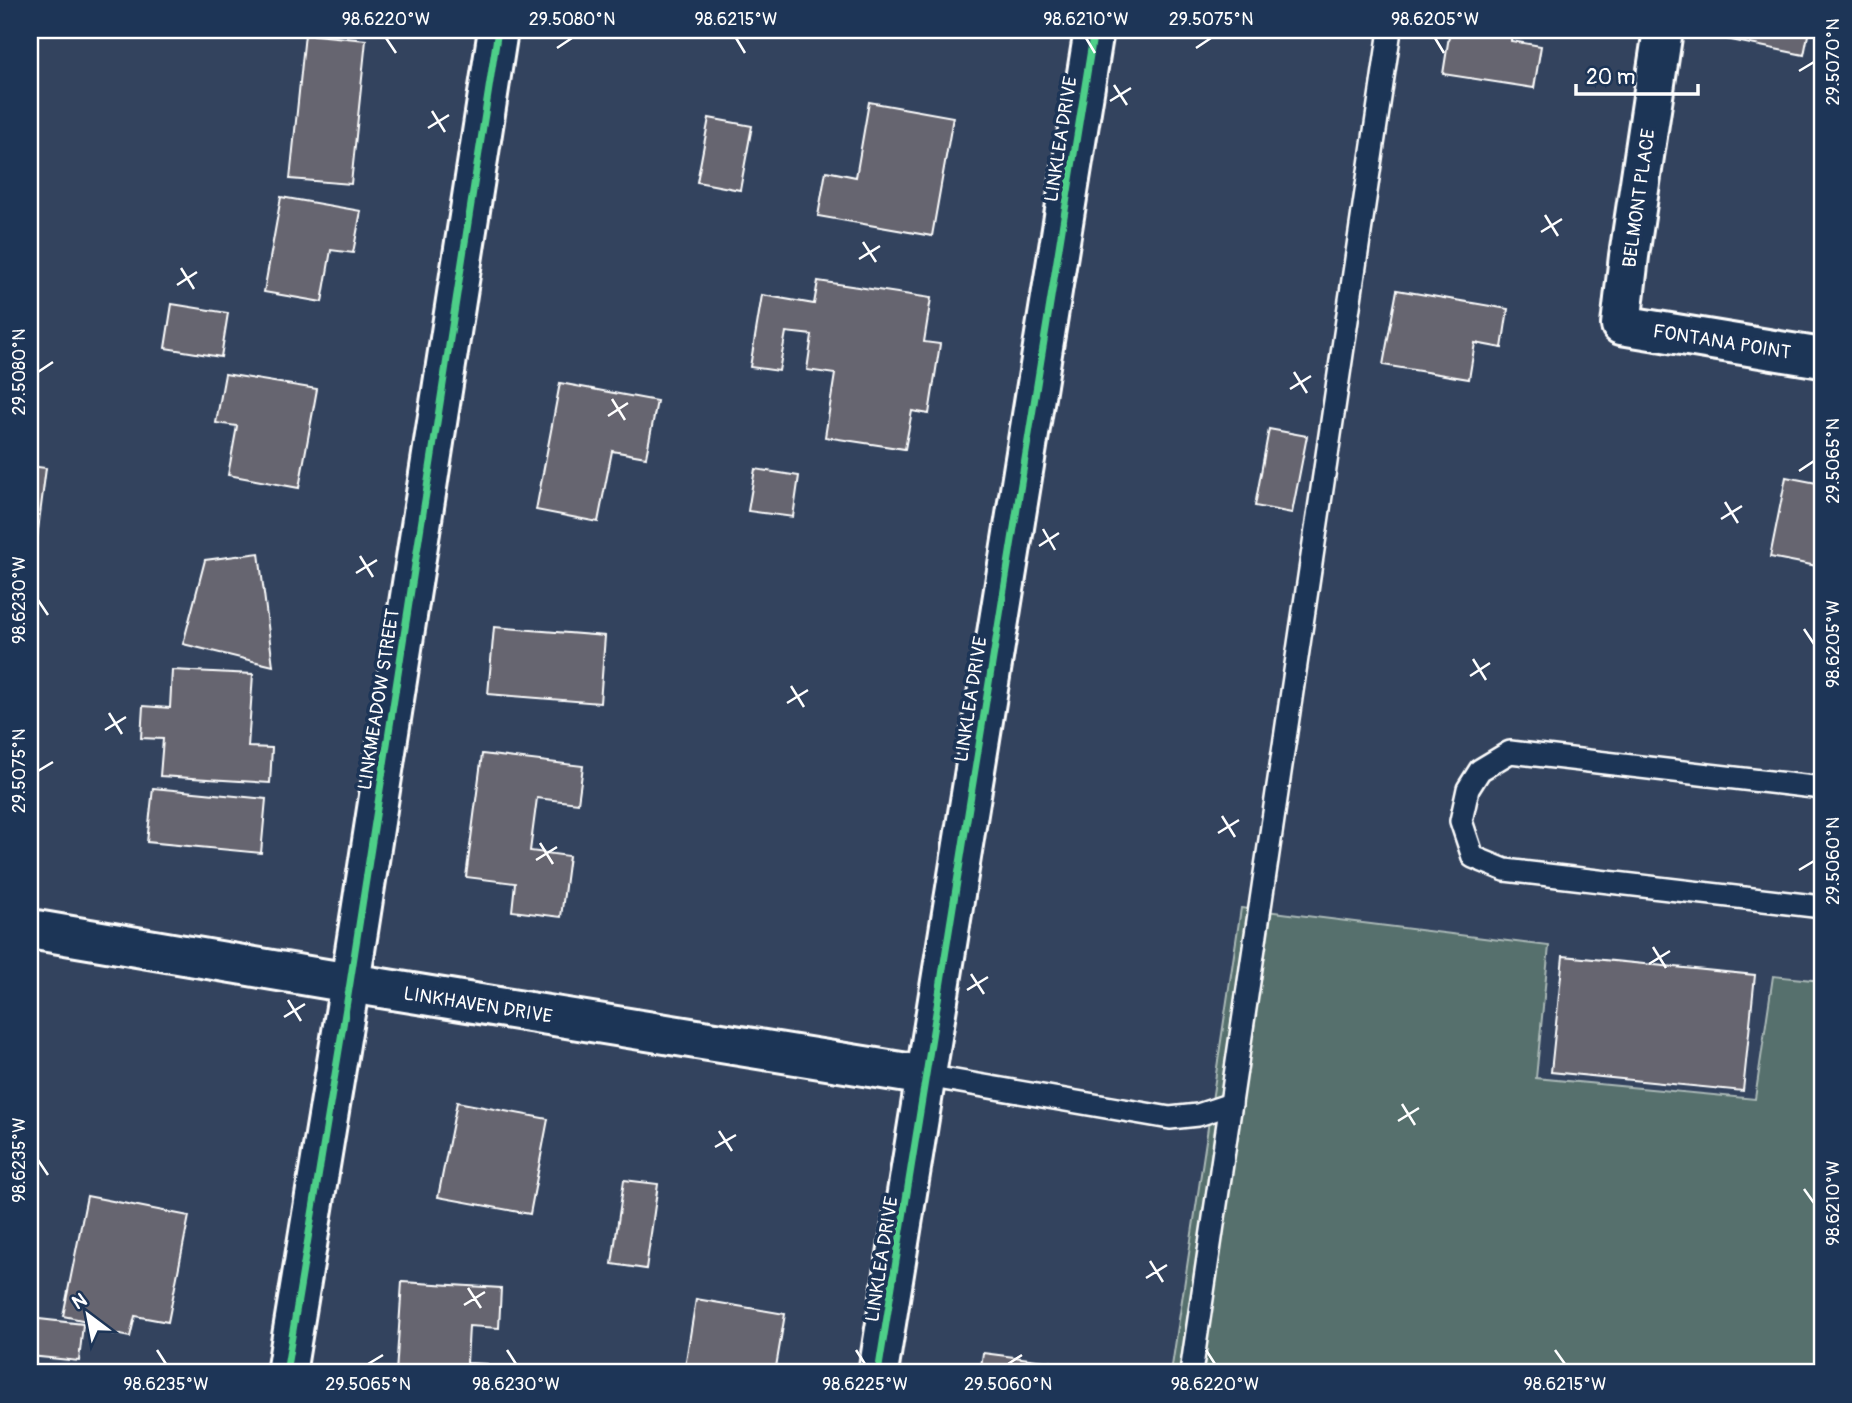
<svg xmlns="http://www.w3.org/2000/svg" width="1852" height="1403" viewBox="0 0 1852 1403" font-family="Pangolin,sans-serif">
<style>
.green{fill:#56706d;stroke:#aab8b6;stroke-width:2}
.building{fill:#666570;stroke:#fff;stroke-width:2}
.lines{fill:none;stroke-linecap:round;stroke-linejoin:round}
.lane-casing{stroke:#fff;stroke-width:26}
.street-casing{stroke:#fff;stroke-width:44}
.lane{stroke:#1d3557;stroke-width:21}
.street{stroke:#1d3557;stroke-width:38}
.cycleway-casing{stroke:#1d3557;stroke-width:11}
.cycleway{stroke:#4dcf88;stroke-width:7}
.ticks{fill:none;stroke:#fff;stroke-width:2.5}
.labels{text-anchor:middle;stroke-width:7;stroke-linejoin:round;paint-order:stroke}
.street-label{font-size:19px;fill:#fff;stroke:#1d3557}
.neatline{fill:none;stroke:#fff;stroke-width:2.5}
.ticks-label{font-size:18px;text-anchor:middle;fill:#fff}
</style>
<rect width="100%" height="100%" fill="#33435e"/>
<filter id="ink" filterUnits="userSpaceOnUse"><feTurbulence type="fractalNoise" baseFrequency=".0143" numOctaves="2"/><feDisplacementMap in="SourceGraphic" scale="14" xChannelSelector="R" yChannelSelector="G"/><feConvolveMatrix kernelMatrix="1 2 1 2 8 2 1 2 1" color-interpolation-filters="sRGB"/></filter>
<g filter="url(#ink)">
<!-- green -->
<polygon class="green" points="1241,908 1549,946 1536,1078 1755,1099 1773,976 1822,981 1822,1373 1171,1373"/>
<!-- building -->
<g class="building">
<polygon points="1450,30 1512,30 1511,41 1541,46 1534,88 1443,74"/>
<polygon points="1728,30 1809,30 1804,55 1726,39"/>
<polygon points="305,34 366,40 351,184 290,179"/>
<polygon points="869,102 953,117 932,236 818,216 826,171 856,177"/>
<polygon points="709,118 752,126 740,190 697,182"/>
<polygon points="281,197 361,211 353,253 331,250 322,302 264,292"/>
<polygon points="818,281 931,298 924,342 940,344 929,414 912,411 905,449 825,437 835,374 807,370 812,335 786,332 779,371 750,367 762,295 814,304"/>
<polygon points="1397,290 1508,309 1502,348 1475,343 1469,379 1383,365"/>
<polygon points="172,304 228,313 221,357 165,348"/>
<polygon points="225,374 317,389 299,488 228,475 237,426 216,423"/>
<polygon points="560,383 657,401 646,457 612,451 598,522 536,510"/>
<polygon points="1269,429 1307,436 1292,513 1255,506"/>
<polygon points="30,466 46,468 31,584 30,583"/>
<polygon points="755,469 799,476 793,517 748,511"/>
<polygon points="1786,477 1822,484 1822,567 1770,557"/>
<polygon points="259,553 273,666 183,644 205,560"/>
<polygon points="494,627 605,636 600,703 488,694"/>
<polygon points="172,670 253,674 248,747 272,748 270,783 160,776 163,739 141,738 143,706 170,708"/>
<polygon points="482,754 583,766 578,803 537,798 530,851 569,856 561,917 512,911 515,883 466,877"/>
<polygon points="153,788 266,799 261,853 147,842"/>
<polygon points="1563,956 1755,975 1743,1091 1551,1072"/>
<polygon points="457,1102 548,1119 530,1214 438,1197"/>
<polygon points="624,1180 658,1184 646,1269 612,1264"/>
<polygon points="87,1196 189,1216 168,1322 135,1316 130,1337 91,1329 92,1322 63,1316"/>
<polygon points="402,1282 501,1288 499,1328 469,1326 467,1363 487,1364 486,1373 396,1373"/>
<polygon points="696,1299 785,1314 775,1373 684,1373"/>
<polygon points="30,1318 83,1324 79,1361 30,1356"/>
<polygon points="983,1353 1092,1367 1091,1373 980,1373"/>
</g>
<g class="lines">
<defs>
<g id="lane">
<polyline points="1822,788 1510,752 1480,770 1468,789 1461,821 1473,857 1505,870 1822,907"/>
<polyline points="926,1076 1170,1118 1198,1115 1231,1104"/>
<polyline points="1191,1373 1390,30"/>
</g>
<g id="street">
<polyline points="1663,30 1629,256 1621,325 1822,358"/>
<polyline points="30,929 350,983 926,1076"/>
<polyline points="286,1373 350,983 498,30"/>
<polyline points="878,1373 1094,30"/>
</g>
</defs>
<!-- lane casing -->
<use href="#lane" class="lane-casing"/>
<!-- street casing -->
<use href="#street" class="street-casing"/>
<!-- lane -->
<use href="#lane" class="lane"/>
<!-- street -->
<use href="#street" class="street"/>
<defs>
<g id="cycleway">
<polyline points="286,1373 350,983 498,30"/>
<polyline points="878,1373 1094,30"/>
</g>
</defs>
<!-- cycleway casing -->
<use href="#cycleway" class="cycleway-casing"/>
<!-- cycleway -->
<use href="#cycleway" class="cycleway"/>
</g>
</g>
<!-- ticks -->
<path class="ticks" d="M386,38l10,15M736,38l9,15M1086,38l9,15M1435,38l9,15M557,48l15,-10M1196,48l15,-10M1799,71l15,-9M1114,85l13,20M1110,101l21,-13M432,111l13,21M428,128l21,-13M1545,215l13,21M1541,232l21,-13M863,242l13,20M859,259l21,-13M181,268l13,21M177,285l20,-13M38,372l15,-10M1294,372l13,21M1290,389l21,-13M612,399l13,21M608,416l20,-13M1799,471l15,-10M1725,502l13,21M1721,519l21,-13M1043,529l12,21M1039,546l20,-13M360,556l13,21M356,573l21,-13M38,600l10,15M1804,629l10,15M1473,659l13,21M1470,676l20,-13M791,686l13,21M787,703l21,-13M109,713l13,21M105,730l21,-13M38,771l15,-9M1222,816l13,21M1218,833l21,-13M540,843l13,21M536,860l21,-13M1799,870l15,-9M1653,947l13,21M1649,964l21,-13M971,974l13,20M967,990l21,-13M288,1000l13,21M284,1017l21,-13M1402,1104l13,21M1398,1121l21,-13M719,1131l13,20M715,1147l21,-12M38,1160l10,15M1804,1189l10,14M1150,1261l13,21M1146,1278l21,-13M468,1288l13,20M464,1305l21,-13M157,1350l9,14M507,1350l9,14M856,1350l9,14M1206,1350l9,14M1555,1350l10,14M368,1364l15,-9M1008,1364l14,-9"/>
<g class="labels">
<!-- street labels -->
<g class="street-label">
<text transform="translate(1060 139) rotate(-81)" y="7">LINKLEA DRIVE</text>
<text transform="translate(1638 198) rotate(-82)" y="7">BELMONT PLACE</text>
<text transform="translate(1722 341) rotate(9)" y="7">FONTANA POINT</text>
<text transform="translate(378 699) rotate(-81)" y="7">LINKMEADOW STREET</text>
<text transform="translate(970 699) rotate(-81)" y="7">LINKLEA DRIVE</text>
<text transform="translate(478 1004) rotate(9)" y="7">LINKHAVEN DRIVE</text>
<text transform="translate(881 1259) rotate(-81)" y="7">LINKLEA DRIVE</text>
</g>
</g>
<!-- margin -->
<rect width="1852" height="1403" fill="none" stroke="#1d3557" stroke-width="77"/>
<!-- north arrow -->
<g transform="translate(88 1315) rotate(328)" stroke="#1d3557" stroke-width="5" paint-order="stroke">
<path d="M0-5L12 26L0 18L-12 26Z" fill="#ffffff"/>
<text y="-10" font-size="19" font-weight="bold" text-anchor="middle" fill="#ffffff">N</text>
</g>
<!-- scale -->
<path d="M1576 84v10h122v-10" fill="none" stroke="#ffffff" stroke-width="3.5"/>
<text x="1586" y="84" font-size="21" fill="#ffffff" stroke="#1d3557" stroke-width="5" paint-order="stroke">20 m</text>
<rect x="38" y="38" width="1776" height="1326" class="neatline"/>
<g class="ticks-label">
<text x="386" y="25">98.6220°W</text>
<text x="572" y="25">29.5080°N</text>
<text x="736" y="25">98.6215°W</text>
<text x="1086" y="25">98.6210°W</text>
<text x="1211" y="25">29.5075°N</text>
<text x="1435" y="25">98.6205°W</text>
<text transform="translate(1833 62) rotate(-90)" y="6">29.5070°N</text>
<text transform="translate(19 372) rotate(-90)" y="6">29.5080°N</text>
<text transform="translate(1833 461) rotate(-90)" y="6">29.5065°N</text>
<text transform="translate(19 600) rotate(-90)" y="6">98.6230°W</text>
<text transform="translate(1833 644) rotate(-90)" y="6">98.6205°W</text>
<text transform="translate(19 771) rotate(-90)" y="6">29.5075°N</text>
<text transform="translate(1833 861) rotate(-90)" y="6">29.5060°N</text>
<text transform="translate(19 1160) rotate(-90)" y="6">98.6235°W</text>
<text transform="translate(1833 1203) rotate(-90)" y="6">98.6210°W</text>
<text x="166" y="1390">98.6235°W</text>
<text x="368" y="1390">29.5065°N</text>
<text x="516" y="1390">98.6230°W</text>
<text x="865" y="1390">98.6225°W</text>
<text x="1008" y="1390">29.5060°N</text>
<text x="1215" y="1390">98.6220°W</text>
<text x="1565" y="1390">98.6215°W</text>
</g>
</svg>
